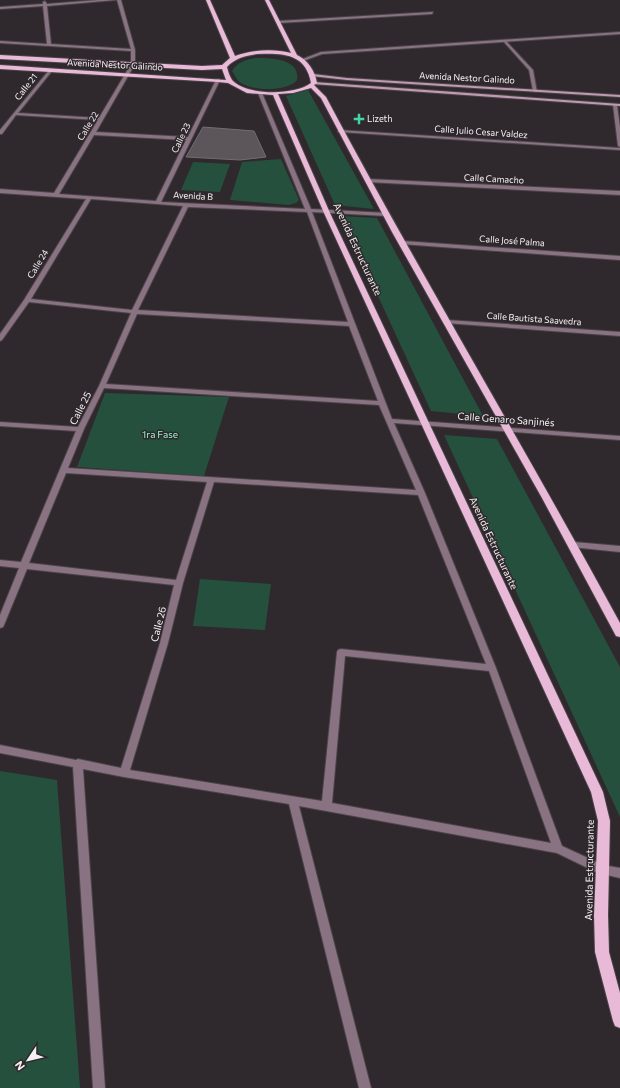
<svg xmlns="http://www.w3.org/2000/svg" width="620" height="1088" viewBox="0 0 620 1088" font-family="Commissioner,sans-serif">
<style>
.green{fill:#25503e}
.building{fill:#5c5559;stroke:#746c71}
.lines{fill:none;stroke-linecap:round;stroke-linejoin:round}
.lane-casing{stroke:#4b4448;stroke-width:2}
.street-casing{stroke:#4b4448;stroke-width:2}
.secondary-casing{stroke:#4b4448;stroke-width:2}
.primary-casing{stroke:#4b4448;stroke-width:2}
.lane{fill:#897281;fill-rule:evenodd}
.street{fill:#897281;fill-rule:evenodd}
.secondary{fill:#bf9ab2;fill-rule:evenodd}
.primary{fill:#e9b9d8;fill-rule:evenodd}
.poi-dot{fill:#45d49f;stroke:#2f282c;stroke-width:1.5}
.labels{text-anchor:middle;stroke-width:3;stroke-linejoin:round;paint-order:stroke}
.far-street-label{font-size:9px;fill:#f5f0f3;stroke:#2f282c}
.far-poi-label{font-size:9px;fill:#f5f0f3;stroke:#2f282c;text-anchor:start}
.street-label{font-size:10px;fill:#f5f0f3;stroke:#2f282c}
.park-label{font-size:10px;fill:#95f6cb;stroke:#2f282c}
</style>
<rect width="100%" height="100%" fill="#2f282c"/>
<!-- green -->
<g class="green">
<path d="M255,58c14,0 46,0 42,22 -9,12 -44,11 -56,3 -4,-2 -6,-8 -9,-12 5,-9 14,-11 23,-13z"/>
<polygon points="308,90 374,209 335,205 286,96"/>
<polygon points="281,159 299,200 296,203 289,205 230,200 242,162"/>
<polygon points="193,162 230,164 220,192 181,190"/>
<polygon points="341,216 377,218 483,416 431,411"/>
<polygon points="105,393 229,397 204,476 77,467"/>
<polygon points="444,435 497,439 620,667 620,817"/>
<polygon points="200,579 271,584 265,630 193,626"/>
<polygon points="0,771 57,780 80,1088 0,1088"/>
</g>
<!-- building -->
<polygon class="building" points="203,127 254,131 266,157 240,160 186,157"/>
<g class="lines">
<defs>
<polygon id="lane" points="505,40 533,70 537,92 533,91 529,70 504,42"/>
<g id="street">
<path d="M98,0h18l-69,6 4,38 80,5 -14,-49h4l14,50v14l-39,68 92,5 28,-57 2,-1 2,1 -59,122 144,7 -47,-116 2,-1 2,1 49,116 77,4v2l-2,1 -74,-4 80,207 228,17v4l-226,-17 31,70 71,175 66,178 41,19 17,3v10l-22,-5 -41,-20 -258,-47 72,282h-12l-70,-284 -165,-27 -41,-8 22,319h-12l-20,-321 -73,-14v-8l76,15 2,-1 43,9 39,-125 14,-58 -147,-16 -23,56 -1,2 -3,1v-13l19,-47 -19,-2v-6l21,2 55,-131 -76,-5v-4l78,5 21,-41 32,-73 -102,-11 -27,38 -2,1v-7l24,-34 62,-101 -86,-6v-4l54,4 44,-73 -82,-5 -14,19h-2v-4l50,-61h2v2l-34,42 81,5 32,-54v-13l-131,-8v-2l47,3 -4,-38 -43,3v-2l43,-3v-2l2,-1 2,3zM94,135l92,5 -30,61 -97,-7zM91,199l92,7 -51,104 -101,-11zM188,207l119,5 41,110 -210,-12zM137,314l212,12 29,75 -272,-17zM104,388l275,17 37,85 -348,-22 16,-39zM66,473l141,9 -31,98 -147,-17zM214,482l204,13 68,169 -145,-15 -3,1 -1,2 -15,149 -192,-31 38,-127 15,-60zM345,656l144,15 62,172 -219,-40z"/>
<polygon points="433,12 432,14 278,23 276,22 278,21"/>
<polygon points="620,32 620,34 322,54 303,61 300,60 321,52"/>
<polygon points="615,104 617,105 620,127 620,147 618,146 613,105"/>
<polygon points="338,130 620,148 620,150 340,132 338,132"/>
<polygon points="368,179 620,191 620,195 366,182 365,181"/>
<polygon points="403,241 620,256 620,260 401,244 400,243"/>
<polygon points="447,320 620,332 620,336 445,323 444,322"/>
<polygon points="574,542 620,546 620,552 571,547 570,545 571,543"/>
</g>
<g id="secondary">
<polygon points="313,74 347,78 620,95 620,97 347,80 311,76 311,75"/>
<polygon points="314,82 620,104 620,106 312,84 312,82"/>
</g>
<path id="primary" d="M206,0h4l25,56c18,-6 37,-8 56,-3l-26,-53h4l28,55c11,5 18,16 20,28l-3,2 12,12c94,177 198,349 294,526v14l-4,-1 -74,-138 -150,-266 -71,-134 -10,-10 -18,5 -15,1 52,119 273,579 7,29 -2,94 1,37 11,41v35l-5,-2 -2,-5 -18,-69 -1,-37 4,-94 -7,-29 -267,-579 -51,-118 -26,-2 -19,-10 -10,-1 -218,-13v-4l226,15 -4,-11 -20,1 -202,-11v-4l202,11 20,-1 8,-7zM257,54c25,-1 49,-1 54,29 -15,12 -63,13 -78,-2 -3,-3 -5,-10 -6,-14 8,-9 18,-11 30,-13z"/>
</defs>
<!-- lane casing -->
<use href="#lane" class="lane-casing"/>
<!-- street casing -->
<use href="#street" class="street-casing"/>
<!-- secondary casing -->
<use href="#secondary" class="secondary-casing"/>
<!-- primary casing -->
<use href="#primary" class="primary-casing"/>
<!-- lane -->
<use href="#lane" class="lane"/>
<!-- street -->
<use href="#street" class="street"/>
<!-- secondary -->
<use href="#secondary" class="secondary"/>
<!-- primary -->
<use href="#primary" class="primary"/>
</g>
<!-- markers -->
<path class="poi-dot" d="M357 113h4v4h4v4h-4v4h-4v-4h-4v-4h4z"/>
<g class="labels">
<!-- far-street labels -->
<g class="far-street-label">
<text transform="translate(115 65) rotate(3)" y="3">Avenida Nestor Galindo</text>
<text transform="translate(467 78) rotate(3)" y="3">Avenida Nestor Galindo</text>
<text transform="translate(26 87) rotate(-52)" y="3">Calle 21</text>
<text transform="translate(88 126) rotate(-59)" y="3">Calle 22</text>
<text transform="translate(481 132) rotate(4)" y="3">Calle Julio Cesar Valdez</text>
<text transform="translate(181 138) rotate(-64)" y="3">Calle 23</text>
<text transform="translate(494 179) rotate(3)" y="3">Calle Camacho</text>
<text transform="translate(193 196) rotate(3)" y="3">Avenida B</text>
<text transform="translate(512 241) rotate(4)" y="3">Calle José Palma</text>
<text transform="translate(38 264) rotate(-59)" y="3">Calle 24</text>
<text transform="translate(534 319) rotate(4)" y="3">Calle Bautista Saavedra</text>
</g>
<!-- far-poi labels -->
<g class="far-poi-label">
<text x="367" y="122">Lizeth</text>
</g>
<!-- street labels -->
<g class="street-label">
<text transform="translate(358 249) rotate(65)" y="4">Avenida Estructurante</text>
<text transform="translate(80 408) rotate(-63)" y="4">Calle 25</text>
<text transform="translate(506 419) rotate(4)" y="4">Calle Genaro Sanjinés</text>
<text transform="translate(494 543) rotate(65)" y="4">Avenida Estructurante</text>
<text transform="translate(158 624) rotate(-76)" y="4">Calle 26</text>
<text transform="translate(589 870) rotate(-89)" y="4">Avenida Estructurante</text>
</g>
<!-- park labels -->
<g class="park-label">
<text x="160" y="438">1ra Fase</text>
</g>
</g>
<!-- north arrow -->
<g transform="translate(28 1060) rotate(235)" stroke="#2f282c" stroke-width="3" paint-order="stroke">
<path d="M0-3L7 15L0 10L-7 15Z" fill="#f5f0f3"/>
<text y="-6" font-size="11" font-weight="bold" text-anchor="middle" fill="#f5f0f3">N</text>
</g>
</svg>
